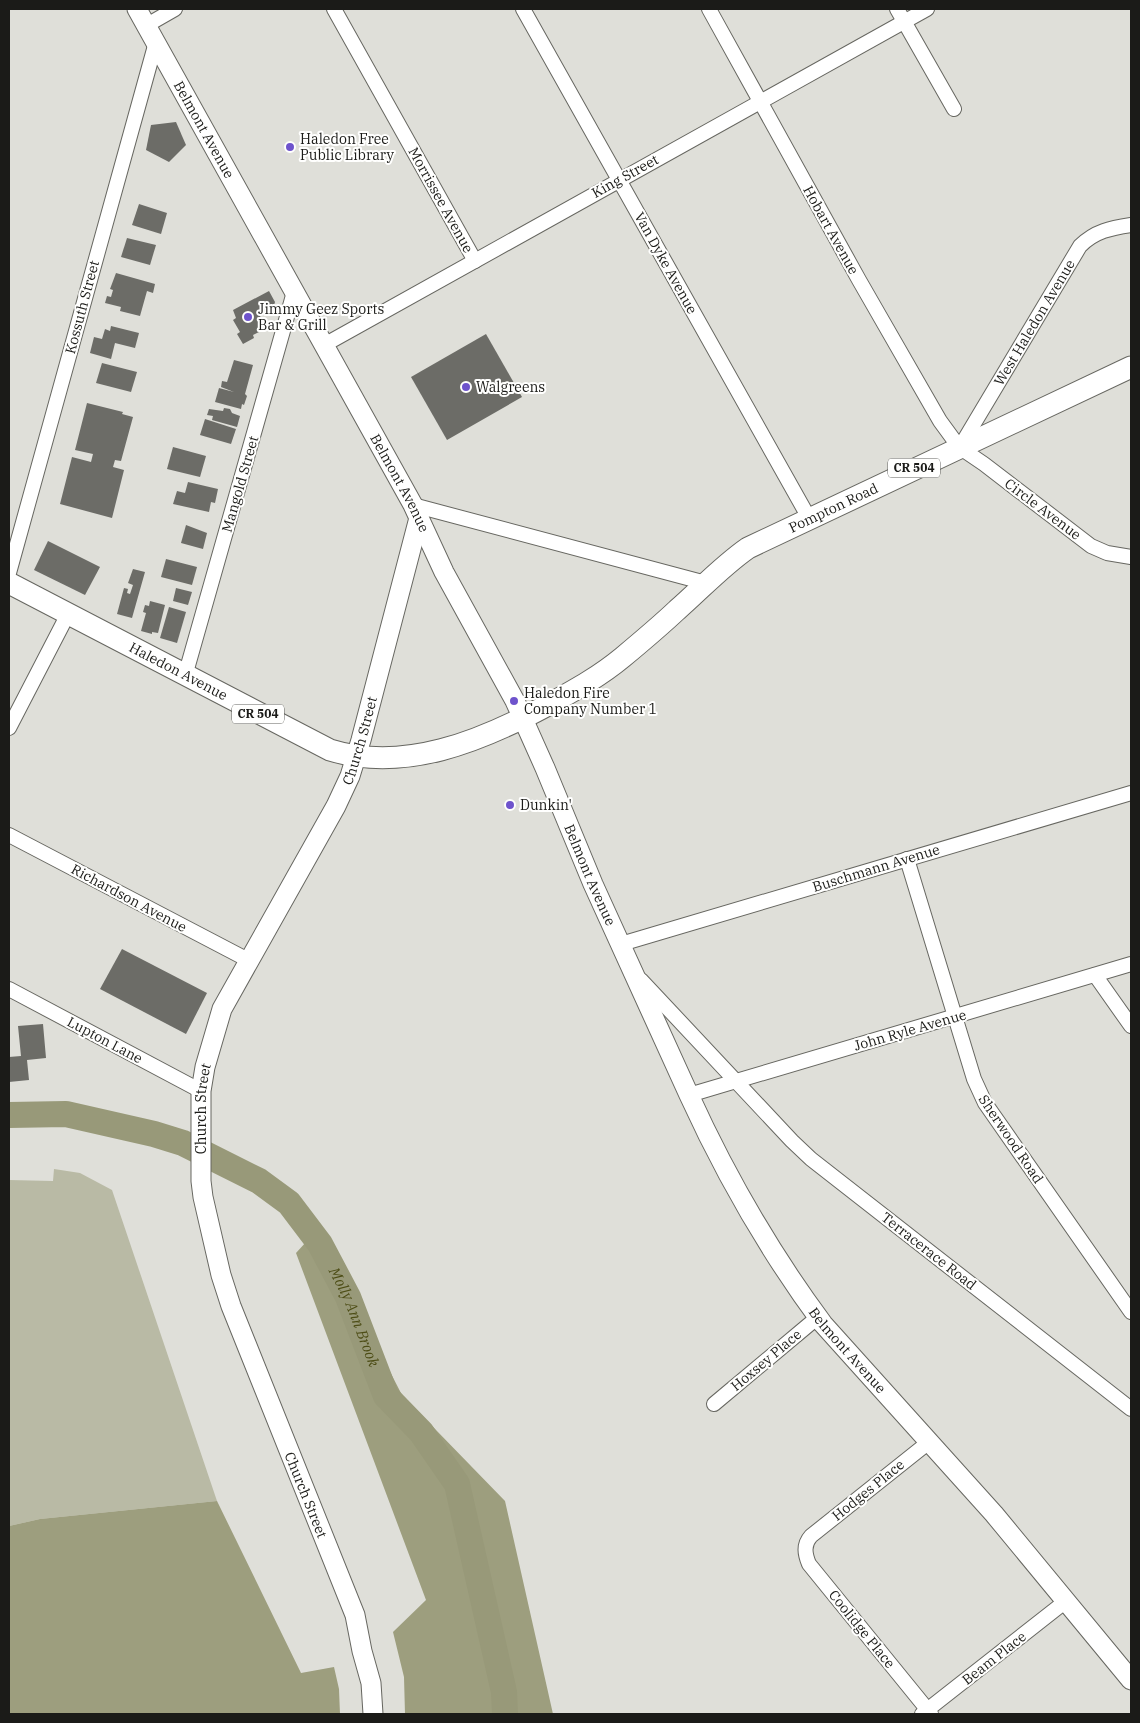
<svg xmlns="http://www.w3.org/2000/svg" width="1140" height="1723" viewBox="0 0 1140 1723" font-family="'IBM Plex Serif',serif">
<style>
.green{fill:#b9baa5}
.forest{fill:#9d9e7e}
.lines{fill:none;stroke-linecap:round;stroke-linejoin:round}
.river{stroke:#989979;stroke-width:26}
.building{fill:#6c6c67}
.street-casing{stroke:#676761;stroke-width:16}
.secondary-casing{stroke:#676761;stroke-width:21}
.primary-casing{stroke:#676761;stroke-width:23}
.street{stroke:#fff;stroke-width:14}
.secondary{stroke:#fff;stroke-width:19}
.primary{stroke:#fff;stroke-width:21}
.poi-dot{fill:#6e53cc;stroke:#fffffe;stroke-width:2}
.labels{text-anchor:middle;stroke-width:4;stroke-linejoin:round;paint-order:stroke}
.shield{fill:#fffffe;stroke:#5f5f5d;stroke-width:1}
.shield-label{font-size:12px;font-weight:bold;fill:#1b1b18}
.street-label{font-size:14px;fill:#1b1b18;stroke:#fffffe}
.poi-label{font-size:14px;fill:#1b1b18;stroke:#fffffe;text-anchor:start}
.water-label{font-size:15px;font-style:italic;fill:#4d4d16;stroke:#fffffe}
</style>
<rect width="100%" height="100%" fill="#dfdfd9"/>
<!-- green -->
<polygon class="green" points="54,1169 80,1173 112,1190 217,1501 40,1519 9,1526 9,1180 53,1181"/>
<!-- forest -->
<g class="forest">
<polygon points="317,1230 402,1395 505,1501 553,1714 405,1714 404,1677 393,1632 426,1600 296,1253"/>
<polygon points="217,1501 301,1673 334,1667 339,1689 340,1714 9,1714 9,1526 40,1519"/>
</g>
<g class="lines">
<!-- river -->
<path class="river" id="s1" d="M9,1115l57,-1 88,20 29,9 76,38 30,22 31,41 28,53 38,99 35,36 36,52 47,208 1,22"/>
</g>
<!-- building -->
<g class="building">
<polygon points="176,122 186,145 169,162 146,150 151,125"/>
<polygon points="139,204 167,213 161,234 132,225"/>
<polygon points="127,238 156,245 150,265 121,257"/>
<polygon points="116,273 155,284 153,293 147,291 140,316 120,311 121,307 105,303 107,296 111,297 113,290 110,289"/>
<polygon points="269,291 275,302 273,309 260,316 267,328 253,335 254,338 243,344 237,334 240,332 233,320 236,318 233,310"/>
<polygon points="111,326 139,333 135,348 115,343 111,359 90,353 94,337 102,339 105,329 110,331"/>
<polygon points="486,334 522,397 447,440 411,377"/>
<polygon points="234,360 253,365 245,394 247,396 244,405 242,404 241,409 215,402 219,388 234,392 221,387 222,381 227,382"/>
<polygon points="102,363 137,372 131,392 96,383"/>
<polygon points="87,403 123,412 122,414 133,417 121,461 115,460 113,467 124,470 112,518 60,504 72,457 91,462 93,454 75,450"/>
<polygon points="224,408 230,409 232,413 240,416 237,427 212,420 213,416 207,415 209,409 223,411"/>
<polygon points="205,419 236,429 231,444 200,435"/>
<polygon points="173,447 206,456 200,477 167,469"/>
<polygon points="188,482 218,489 215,503 211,502 209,512 173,504 177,491 185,493"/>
<polygon points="186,525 207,533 203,549 181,543"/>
<polygon points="48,541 100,567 85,595 34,570"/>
<polygon points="166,559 197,567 192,585 161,577"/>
<polygon points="133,569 145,572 132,618 117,614 124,588 128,589 127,593 130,594 133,585 128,583"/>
<polygon points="176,588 192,592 188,605 173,601"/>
<polygon points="150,601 165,605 158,633 152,632 152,634 141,631 146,613 143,612 145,605 149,606"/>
<polygon points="169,607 186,612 177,643 160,638"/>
<polygon points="122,949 207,993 186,1034 100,989"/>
<polygon points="43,1024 46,1058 27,1060 29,1080 9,1082 9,1057 21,1056 18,1026"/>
</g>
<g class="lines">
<defs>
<g id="street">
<polyline points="334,9 475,261"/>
<polyline points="523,9 809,518"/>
<polyline points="709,9 859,280 940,421 959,447 984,464 1091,546 1107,553 1131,557"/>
<polyline points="897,9 954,109"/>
<polyline points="147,25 175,9"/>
<polyline points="324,345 927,9"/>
<path id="s2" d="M960,447l120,-201c15,-15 31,-18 51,-21"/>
<polyline points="413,505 706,583"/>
<polyline points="9,573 156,42"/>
<polyline points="185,676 294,292"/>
<polyline points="9,728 68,614"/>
<polyline points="9,835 250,961"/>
<polyline points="907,859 974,1079 985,1103 1131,1312"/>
<polyline points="621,944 1131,793"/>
<polyline points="1095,975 1131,1026"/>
<polyline points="641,980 792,1141 811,1159 1131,1409"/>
<polyline points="9,989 201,1091"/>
<polyline points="689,1095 1131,964"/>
<polyline points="714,1404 818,1317"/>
<path d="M929,1442l-118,94c-8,9 -6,18 -2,28l122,150"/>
<polyline points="922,1714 1066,1601"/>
</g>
<g id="secondary">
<path id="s3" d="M137,9l276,496 31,67 71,129 30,67 48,116 96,211c36,79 82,159 134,229l171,190 137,166"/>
<path id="s4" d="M373,1714l-2,-31 -9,-32 -7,-36 -124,-309 -10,-31 -18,-78 -2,-16v-90l4,-24 17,-58 114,-203 14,-30 11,-36 58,-222"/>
</g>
<g id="primary">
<path id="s5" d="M9,583l321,167c74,23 151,-9 216,-44 27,-15 53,-29 77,-49 18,-15 37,-31 54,-47 24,-21 45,-44 71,-62l383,-181"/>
</g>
</defs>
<!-- street casing -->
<use href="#street" class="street-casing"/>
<!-- secondary casing -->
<use href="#secondary" class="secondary-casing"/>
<!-- primary casing -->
<use href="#primary" class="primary-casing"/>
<!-- street -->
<use href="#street" class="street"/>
<!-- secondary -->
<use href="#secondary" class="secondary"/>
<!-- primary -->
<use href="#primary" class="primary"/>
</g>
<!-- markers -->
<g class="poi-dot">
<circle cx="290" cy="147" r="5"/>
<circle cx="248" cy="317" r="5"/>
<circle cx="466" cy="387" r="5"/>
<circle cx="514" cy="701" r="5"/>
<circle cx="510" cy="805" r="5"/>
</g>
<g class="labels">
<!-- shield labels -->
<g class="shield">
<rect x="888" y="458.5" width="52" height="19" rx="4"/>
<rect x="232" y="704.5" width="52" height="19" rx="4"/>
</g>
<g class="shield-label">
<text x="914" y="472">CR 504</text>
<text x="258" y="718">CR 504</text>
</g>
<!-- street labels -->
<g class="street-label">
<text dy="5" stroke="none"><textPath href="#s3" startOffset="138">Belmont Avenue</textPath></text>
<text transform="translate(625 176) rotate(-29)" y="5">King Street</text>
<text transform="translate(441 200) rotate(61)" y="5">Morrissee Avenue</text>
<text transform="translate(831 230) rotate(61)" y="5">Hobart Avenue</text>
<text transform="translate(666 263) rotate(61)" y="5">Van Dyke Avenue</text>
<text transform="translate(82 307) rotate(-75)" y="5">Kossuth Street</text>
<text dy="5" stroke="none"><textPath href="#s2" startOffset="145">West Haledon Avenue</textPath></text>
<text transform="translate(240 484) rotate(-74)" y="5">Mangold Street</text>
<text dy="5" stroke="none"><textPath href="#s3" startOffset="542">Belmont Avenue</textPath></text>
<text dy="5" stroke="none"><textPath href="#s5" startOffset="940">Pompton Road</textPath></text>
<text transform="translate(1043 509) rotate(37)" y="5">Circle Avenue</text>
<text dy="5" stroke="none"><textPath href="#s5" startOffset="191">Haledon Avenue</textPath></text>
<text dy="5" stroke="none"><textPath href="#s4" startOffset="1040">Church Street</textPath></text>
<text transform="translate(876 868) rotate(-17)" y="5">Buschmann Avenue</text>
<text dy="5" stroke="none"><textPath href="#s3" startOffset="978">Belmont Avenue</textPath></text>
<text transform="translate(129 898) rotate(28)" y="5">Richardson Avenue</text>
<text transform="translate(910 1030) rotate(-16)" y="5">John Ryle Avenue</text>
<text transform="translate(105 1040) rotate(28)" y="5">Lupton Lane</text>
<text dy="5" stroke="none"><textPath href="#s4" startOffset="635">Church Street</textPath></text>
<text transform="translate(1011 1139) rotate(56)" y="5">Sherwood Road</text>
<text transform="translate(929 1251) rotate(38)" y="5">Terracerace Road</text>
<text dy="5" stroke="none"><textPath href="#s3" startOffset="1521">Belmont Avenue</textPath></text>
<text transform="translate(766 1360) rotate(-40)" y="5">Hoxsey Place</text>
<text transform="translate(868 1490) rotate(-39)" y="5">Hodges Place</text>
<text transform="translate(306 1495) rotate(68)" y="5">Church Street</text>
<text transform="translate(862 1629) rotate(51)" y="5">Coolidge Place</text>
<text transform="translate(994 1658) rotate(-38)" y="5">Beam Place</text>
</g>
<!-- poi labels -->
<g class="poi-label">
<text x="300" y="144">Haledon Free<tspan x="300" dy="16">Public Library</tspan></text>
<text x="258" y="314">Jimmy Geez Sports<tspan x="258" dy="16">Bar &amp; Grill</tspan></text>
<text x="476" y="392">Walgreens</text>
<text x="524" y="698">Haledon Fire<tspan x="524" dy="16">Company Number 1</tspan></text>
<text x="520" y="810">Dunkin'</text>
</g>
<!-- water labels -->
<g class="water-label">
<text dy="5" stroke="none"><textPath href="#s1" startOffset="432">Molly Ann Brook</textPath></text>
</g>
</g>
<!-- border -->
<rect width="1140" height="1723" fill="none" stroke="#1b1b18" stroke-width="20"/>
</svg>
